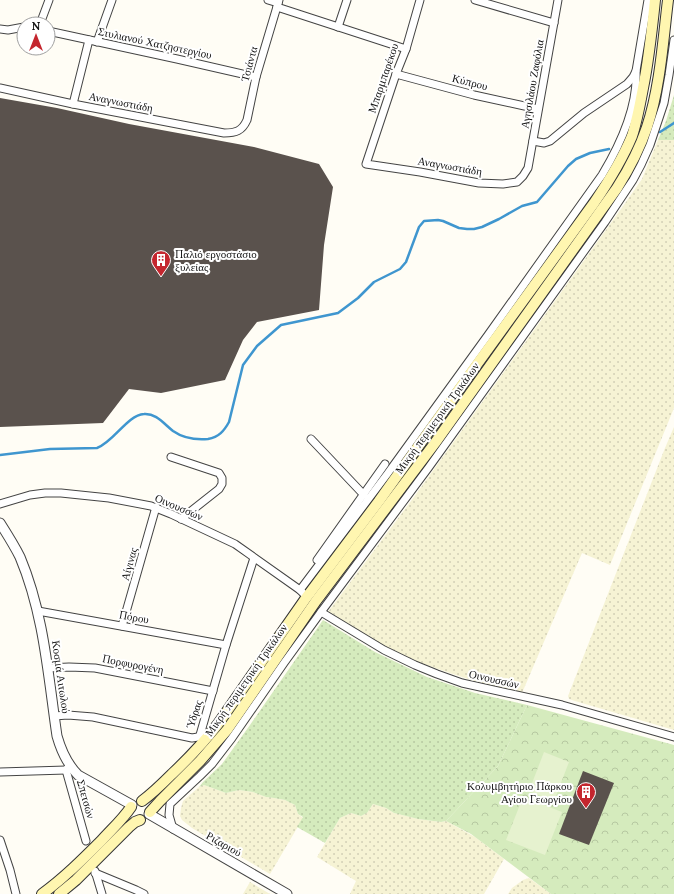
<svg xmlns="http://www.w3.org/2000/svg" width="674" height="894" viewBox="0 0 674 894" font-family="Lora,serif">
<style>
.farmland{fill:url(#farmland-dots)}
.grass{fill:url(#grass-dots)}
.park{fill:url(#park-crowns)}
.pitch{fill:#e6f2cf}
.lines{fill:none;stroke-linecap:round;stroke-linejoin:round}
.stream{stroke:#3f96cf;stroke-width:2.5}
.building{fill:#5a524d}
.minor-casing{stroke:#444;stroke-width:9}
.tertiary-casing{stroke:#444;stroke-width:11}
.secondary-casing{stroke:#333;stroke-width:12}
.minor{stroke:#fff;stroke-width:7}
.tertiary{stroke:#fff;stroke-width:9}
.secondary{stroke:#fff6b0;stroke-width:10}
.labels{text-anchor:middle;stroke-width:4;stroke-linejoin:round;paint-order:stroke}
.street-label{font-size:11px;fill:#111;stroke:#fff}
.poi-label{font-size:11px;fill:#111;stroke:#fff;text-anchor:start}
</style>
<defs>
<pattern id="farmland-dots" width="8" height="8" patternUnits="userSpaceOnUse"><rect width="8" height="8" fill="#f6f3d4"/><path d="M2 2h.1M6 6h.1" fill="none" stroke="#d2cfb5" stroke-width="1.8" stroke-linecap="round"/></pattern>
<pattern id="grass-dots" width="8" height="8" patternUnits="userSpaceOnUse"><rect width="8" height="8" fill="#d5ebbd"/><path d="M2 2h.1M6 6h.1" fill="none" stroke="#b6c8a1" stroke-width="1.8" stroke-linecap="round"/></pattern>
<pattern id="park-crowns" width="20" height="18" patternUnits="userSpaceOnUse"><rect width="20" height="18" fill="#d5ebbd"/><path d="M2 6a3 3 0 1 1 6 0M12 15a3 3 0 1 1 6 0" fill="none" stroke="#b6c8a1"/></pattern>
</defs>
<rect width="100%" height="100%" fill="#fffdf5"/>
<!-- farmland -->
<g class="farmland">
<polygon points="658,140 674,140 674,408 610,565 582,553 522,693 471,680 435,668 407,658 375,641 328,612 414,497 621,209 642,179"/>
<polygon points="674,427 674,730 575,701 569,699 568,696 665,448"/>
<polygon points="204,785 226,793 239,790 253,792 266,797 274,798 285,800 295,805 298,814 303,818 270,874 192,828 182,820 180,816 181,808 183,801 199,787"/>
<polygon points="373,804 386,808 394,813 418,819 441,822 446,821 475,837 504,859 484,894 350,894 356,881 317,857 340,818 351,813 361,816 367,813"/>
<polygon points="529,878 551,894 508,894 512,888 523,880"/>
<polygon points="250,882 270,894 243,894"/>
</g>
<!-- grass -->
<g class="grass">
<polygon points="674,95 674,140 658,140 666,121"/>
<polygon points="323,620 375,652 427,677 475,693 527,705 498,766 446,821 441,822 418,819 394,813 386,808 373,804 367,813 361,816 351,813 340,818 325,843 297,827 303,817 298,814 295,805 285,800 274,798 266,797 253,792 239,790 226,793 204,785 199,787 203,782 222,764 250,725"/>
</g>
<!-- park -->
<polygon class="park" points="527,705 674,745 674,894 551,894 471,834 446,821 498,766"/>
<!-- pitch -->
<g class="pitch">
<polygon points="544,752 569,762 554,801 529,791"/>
<polygon points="523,797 562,812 545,855 506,840"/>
</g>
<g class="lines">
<!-- stream -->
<g class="stream">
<polyline points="660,132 674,123"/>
<path d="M0,455l50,-6 47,-1c17,-6 30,-33 47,-34 12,-1 20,10 29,17 10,7 23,9 35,8 11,-2 16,-8 21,-17l14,-57 14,-19 24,-21 57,-12 20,-15 16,-16 26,-13 6,-7 13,-35 5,-6 14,-1 5,1 16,7 8,1h7l8,-2 17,-8 23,-13 15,-4 31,-36 8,-7 14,-6 19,-4"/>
</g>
</g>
<!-- building -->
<g class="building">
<polygon points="0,98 57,108 129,124 254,147 319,164 333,187 324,245 319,310 257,322 243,340 225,380 161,393 129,389 103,423 0,427"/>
<polygon points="583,771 614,783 589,845 559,834"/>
</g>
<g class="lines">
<defs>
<g id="minor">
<polyline points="268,0 278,3"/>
<polyline points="420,0 406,49 396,74 366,164 420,172 479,183 503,184 517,182 523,176 528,168 558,0"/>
<polyline points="475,0 554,23"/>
<polyline points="277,7 406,49"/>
<polyline points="40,24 49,0"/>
<polyline points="338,27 347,0"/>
<polyline points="0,29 8,30 24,27"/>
<polyline points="48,31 177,59 256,77"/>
<polyline points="97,42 112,0"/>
<polyline points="396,74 474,95 538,109"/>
<path d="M0,88l73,16 151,29c12,0 18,-2 23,-13l9,-43 23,-77"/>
<polyline points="73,104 89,40"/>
<polyline points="533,141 544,143 550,141 584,113 627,84 633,77 636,71 648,0"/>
<polyline points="311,439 364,495"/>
<polyline points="171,457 219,473 222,478 222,484 219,489 181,519"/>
<polyline points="0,504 30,495 45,493 61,493 109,498 151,506 171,514 235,544 300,590 303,593"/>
<polyline points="317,560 385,464"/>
<path d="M300,590l88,-117 100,-138 114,-160c18,-30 36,-68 34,-104"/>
<polyline points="38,611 226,645"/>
<polyline points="321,612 384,650 415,665 437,674 462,683 562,705 674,737"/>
<polyline points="122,626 156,507"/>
<polyline points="48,668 69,667 95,668 213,691"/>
<polyline points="54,716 68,715 93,717 192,738 198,737 200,735 226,645 254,558"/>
<polyline points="70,765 66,770 86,841"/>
<polyline points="0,772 66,770"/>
<polyline points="173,829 169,815 170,804 200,776 212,764 232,738 284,663 321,612 429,467 605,222 633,180 641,165 650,145 664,103 669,75 674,40"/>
<polyline points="0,840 10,870 16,894"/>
<polyline points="95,871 102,894"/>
<polyline points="95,873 136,890 144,894"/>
</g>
<g id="tertiary">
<path d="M0,523c7,11 14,22 20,34 24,57 28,118 37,179 4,14 10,28 21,39l54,30"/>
<polyline points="149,814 287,894"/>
</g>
<g id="secondary">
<path d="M142,801c11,-8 20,-17 30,-27 17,-16 32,-32 46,-50l88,-126 73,-97 88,-123 127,-175c15,-22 28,-43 38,-67 5,-15 8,-32 11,-48 6,-29 9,-59 12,-88"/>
<path d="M150,812l10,-11 40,-40 27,-31 89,-129 119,-158 182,-255c12,-19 23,-40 30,-61 13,-39 16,-86 21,-127"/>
<path d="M42,894c22,-16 41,-35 60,-54 10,-11 21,-21 29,-33"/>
<polyline points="59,894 76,880 129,827 135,822 140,820"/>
</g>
</defs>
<!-- minor casing -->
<use href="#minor" class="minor-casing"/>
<!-- tertiary casing -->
<use href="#tertiary" class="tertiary-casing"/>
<!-- secondary casing -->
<use href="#secondary" class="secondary-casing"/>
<!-- minor -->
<use href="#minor" class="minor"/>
<!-- tertiary -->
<use href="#tertiary" class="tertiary"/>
<!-- secondary -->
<use href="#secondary" class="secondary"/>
</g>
<!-- icons -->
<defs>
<symbol id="building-pin" viewBox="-11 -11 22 30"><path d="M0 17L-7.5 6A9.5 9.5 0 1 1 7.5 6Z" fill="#c4262e" stroke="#fff"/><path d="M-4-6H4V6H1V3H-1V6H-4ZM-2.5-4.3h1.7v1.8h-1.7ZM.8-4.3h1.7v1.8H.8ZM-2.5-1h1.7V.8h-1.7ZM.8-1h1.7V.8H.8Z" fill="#fff"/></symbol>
</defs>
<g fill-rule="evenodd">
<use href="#building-pin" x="150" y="249" width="22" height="30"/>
<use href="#building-pin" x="575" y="781" width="22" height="30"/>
</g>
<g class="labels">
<!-- street labels -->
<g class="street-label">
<text transform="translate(155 43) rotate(12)" y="4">Στυλιανού Χατζηστεργίου</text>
<text transform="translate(249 64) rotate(-75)" y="4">Τσιάντα</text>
<text transform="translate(383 78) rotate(-71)" y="4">Μπαρμπαρέκου</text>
<text transform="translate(470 82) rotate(14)" y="4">Κύπρου</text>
<text transform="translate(532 84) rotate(-80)" y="4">Αγησιλάου Ζαφόλια</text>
<text transform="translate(121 102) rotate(11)" y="4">Αναγνωστιάδη</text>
<text transform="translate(450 166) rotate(10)" y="4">Αναγνωστιάδη</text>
<text transform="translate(437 418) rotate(-54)" y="4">Μικρή περιμετρική Τρικάλων</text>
<text transform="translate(179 507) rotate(23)" y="4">Οινουσσών</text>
<text transform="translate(129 564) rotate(-74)" y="4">Αίγινας</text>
<text transform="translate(134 617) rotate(10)" y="4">Πόρου</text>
<text transform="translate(133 664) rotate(11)" y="4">Πορφυρογένη</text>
<text transform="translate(61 677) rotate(82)" y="4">Κοσμά Αιτωλού</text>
<text transform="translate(494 679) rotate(13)" y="4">Οινουσσών</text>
<text transform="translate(246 680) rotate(-55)" y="4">Μικρή περιμετρική Τρικάλων</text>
<text transform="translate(194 714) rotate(-72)" y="4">Ύδρας</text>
<text transform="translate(86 799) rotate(74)" y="4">Σπετσών</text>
<text transform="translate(224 844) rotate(30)" y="4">Ριζαριού</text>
</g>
<!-- poi labels -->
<g class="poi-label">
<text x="175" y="258">Παλιό εργοστάσιο<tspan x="175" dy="13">ξυλείας</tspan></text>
<text x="572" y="790" text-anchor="end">Κολυμβητήριο Πάρκου<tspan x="572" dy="13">Αγίου Γεωργίου</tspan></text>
</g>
</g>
<!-- north arrow -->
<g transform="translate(36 36)"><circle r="19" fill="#ffffff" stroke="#a0a0a0"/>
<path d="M0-3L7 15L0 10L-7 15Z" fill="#c4262e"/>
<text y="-6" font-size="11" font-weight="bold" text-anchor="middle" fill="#111111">N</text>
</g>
</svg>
